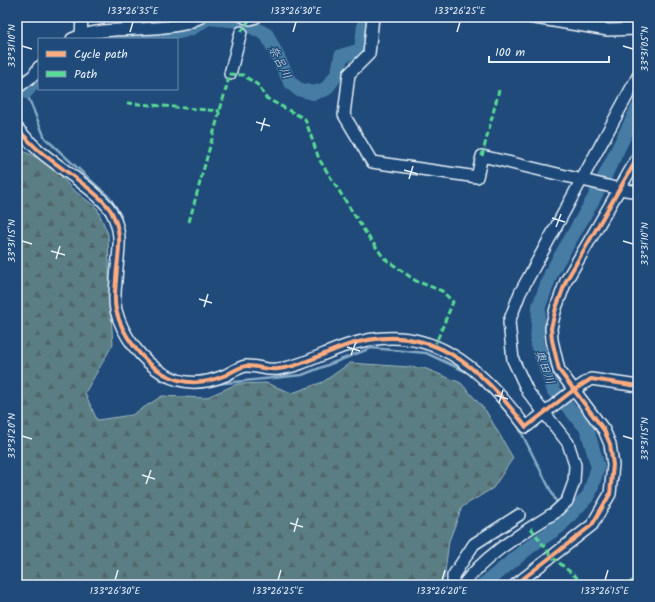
<svg xmlns="http://www.w3.org/2000/svg" width="655" height="602" viewBox="0 0 655 602" font-family="Kalam,'Klee One',sans-serif">
<style>
.forest{fill:url(#forest-firs);stroke:#a1b8be}
.lines{fill:none;stroke-linecap:round;stroke-linejoin:round}
.stream{stroke:#87abc6;stroke-width:2.5}
.river{stroke:#477da4;stroke-width:14}
.minor-casing{stroke:#e8f1f8;stroke-width:14}
.minor{stroke:#1f4a7a;stroke-width:11}
.minor-bridge-casing{stroke:#e8f1f8;stroke-width:14;stroke-linecap:butt}
.minor-bridge{stroke:#1f4a7a;stroke-width:11}
.quiet{stroke:#5adb95;stroke-width:3;stroke-dasharray:6 3;stroke-linecap:butt}
.cycleway-casing{stroke:#1f4a7a;stroke-width:6}
.cycleway{stroke:#ffac80;stroke-width:4}
.ticks{fill:none;stroke:#e8f1f8;stroke-width:1.5}
.labels{text-anchor:middle;stroke-width:3;stroke-linejoin:round;paint-order:stroke}
.water-label{font-size:12px;font-style:italic;fill:#d0e0eb;stroke:#1f4a7a}
.neatline{fill:none;stroke:#e8f1f8;stroke-width:1.5}
.ticks-label{font-size:10px;text-anchor:middle;fill:#e8f1f8}
</style>
<defs>
<pattern id="forest-firs" width="22" height="20" patternUnits="userSpaceOnUse"><rect width="22" height="20" fill="#5a7e84"/><path d="M5 1l3.5 6h-7zM16 11l3.5 6h-7z" fill="#51666a"/></pattern>
</defs>
<rect width="100%" height="100%" fill="#1f4a7a"/>
<filter id="ink" filterUnits="userSpaceOnUse"><feTurbulence type="fractalNoise" baseFrequency=".025" numOctaves="2"/><feDisplacementMap in="SourceGraphic" scale="8" xChannelSelector="R" yChannelSelector="G"/><feConvolveMatrix kernelMatrix="1 2 1 2 8 2 1 2 1" color-interpolation-filters="sRGB"/></filter>
<g filter="url(#ink)">
<!-- forest -->
<polygon class="forest" points="17,148 52,165 71,188 97,208 108,234 110,302 113,344 85,393 97,420 132,415 162,396 205,398 237,384 266,383 292,393 323,382 350,363 424,368 461,383 486,411 513,458 493,488 462,507 449,541 444,579 438,585 17,585"/>
<g class="lines">
<!-- stream -->
<g class="stream">
<polyline points="144,17 144,26"/>
<polyline points="26,92 45,138 110,198 121,216 120,220"/>
<polyline points="127,345 134,355"/>
<polyline points="154,373 162,381 172,383"/>
<polyline points="216,384 302,375 371,348 426,353 469,373"/>
<polyline points="517,424 558,505"/>
<polyline points="561,512 565,520"/>
</g>
<!-- river -->
<g class="river">
<polyline points="102,39 179,32 192,28 208,18 241,21 267,35 290,82 298,89 313,93 326,89 338,73 341,56 361,50 365,17"/>
<polyline points="17,87 26,92 39,76"/>
<polyline points="483,585 532,545 559,527 589,495 598,467 587,429 554,391 537,344 539,306 552,271 593,200 638,108"/>
</g>
<defs>
<g id="minor">
<polyline points="244,17 250,19 256,17"/>
<polyline points="373,17 369,54 349,74 344,115 372,162 477,177 482,156 620,189 638,192"/>
<polyline points="529,17 608,30 638,29"/>
<polyline points="635,17 637,28"/>
<polyline points="81,36 82,17"/>
<path d="M72,39c34,-15 76,-6 112,-15 5,-1 11,-5 17,-7"/>
<polyline points="230,74 241,32"/>
<polyline points="17,88 34,75 39,67"/>
<path d="M17,128c8,9 16,18 25,25 18,15 58,40 69,58 14,26 6,43 5,70 -1,9 -2,20 0,29 6,25 26,51 48,64 21,12 41,10 62,1 6,-3 13,-8 20,-9 10,-1 21,5 32,3 25,-3 47,-17 70,-24 82,-26 132,22 178,82l45,-35 20,-13 47,7"/>
<polyline points="567,501 574,482 575,465 568,443 528,392 513,360 509,322 520,293 638,76"/>
<polyline points="453,585 453,576 474,544 519,515"/>
<path d="M463,585c24,-32 58,-51 91,-72"/>
<polyline points="515,585 592,525 610,494 613,465 610,444 604,430 559,370 552,340 551,328 556,308 566,281 638,157"/>
</g>
</defs>
<!-- minor casing -->
<use href="#minor" class="minor-casing"/>
<!-- minor -->
<use href="#minor" class="minor"/>
<defs>
<polyline id="minor-bridge" points="553,514 567,501"/>
</defs>
<!-- minor-bridge casing -->
<use href="#minor-bridge" class="minor-bridge-casing"/>
<!-- minor-bridge -->
<use href="#minor-bridge" class="minor-bridge"/>
<!-- quiet -->
<g class="quiet">
<polyline points="241,32 250,19"/>
<polyline points="127,103 220,111"/>
<polyline points="482,156 499,90"/>
<polyline points="189,222 230,74 243,75 258,85 266,98 305,119 319,159 367,235 384,258 416,281 442,291 453,302 435,345"/>
<polyline points="638,487 638,499"/>
<polyline points="531,528 552,557 586,585"/>
<polyline points="629,585 638,572"/>
</g>
<defs>
<g id="cycleway">
<path d="M17,128c8,9 16,18 25,25 18,15 58,40 69,58 14,26 6,43 5,70 -1,9 -2,20 0,29 6,25 26,51 48,64 21,12 41,10 62,1 6,-3 13,-8 20,-9 10,-1 21,5 32,3 25,-3 47,-17 70,-24 82,-26 132,22 178,82l45,-35 20,-13 47,7"/>
<polyline points="515,585 592,525 610,494 613,465 610,444 604,430 559,370 552,340 551,328 556,308 566,281 638,157"/>
</g>
</defs>
<!-- cycleway casing -->
<use href="#cycleway" class="cycleway-casing"/>
<!-- cycleway -->
<use href="#cycleway" class="cycleway"/>
</g>
</g>
<!-- ticks -->
<path class="ticks" d="M130,32l3,-10M293,32l3,-10M457,32l3,-10M22,46l10,3M623,46l10,3M256,122l14,4M261,131l4,-13M404,170l14,4M409,179l4,-13M552,218l13,4M556,227l5,-13M22,241l10,3M623,241l10,3M51,251l14,4M56,259l4,-13M199,299l13,4M204,307l4,-13M347,347l13,4M351,355l5,-13M495,395l13,4M499,403l4,-13M22,436l10,3M623,436l10,3M142,475l13,4M146,484l5,-14M290,523l13,4M294,532l4,-14M115,580l3,-10M278,580l3,-10M442,580l3,-10M605,580l3,-10"/>
<g class="labels">
<!-- water labels -->
<g class="water-label">
<text transform="translate(280 62) rotate(63)" y="4">奈呂川</text>
<text transform="translate(545 367) rotate(70)" y="4">奥田川</text>
</g>
</g>
<!-- margin -->
<rect width="655" height="602" fill="none" stroke="#1f4a7a" stroke-width="44"/>
<!-- legend -->
<rect x="38" y="38" width="140" height="52" fill="#1f4a7a" stroke="#6f8dac"/>
<rect x="46" y="51" width="20" height="6" fill="#ffac80" stroke="#6f8dac"/>
<text x="74" y="58" font-size="12" fill="#e8f1f8">Cycle path</text>
<rect x="46" y="71" width="20" height="6" fill="#5adb95" stroke="#6f8dac"/>
<text x="74" y="78" font-size="12" fill="#e8f1f8">Path</text>
<!-- scale -->
<path d="M489 56v6h120v-6" fill="none" stroke="#e8f1f8" stroke-width="2"/>
<text x="495" y="56" font-size="12" fill="#e8f1f8" stroke="#1f4a7a" stroke-width="3" paint-order="stroke">100 m</text>
<rect x="22" y="22" width="611" height="558" class="neatline"/>
<g class="ticks-label">
<text x="133" y="14">133°26'35"E</text>
<text x="296" y="14">133°26'30"E</text>
<text x="460" y="14">133°26'25"E</text>
<text transform="translate(11 46) rotate(-90)" y="4">33°31'10"N</text>
<text transform="translate(644 49) rotate(-90)" y="4">33°31'05"N</text>
<text transform="translate(11 241) rotate(-90)" y="4">33°31'15"N</text>
<text transform="translate(644 244) rotate(-90)" y="4">33°31'10"N</text>
<text transform="translate(11 436) rotate(-90)" y="4">33°31'20"N</text>
<text transform="translate(644 439) rotate(-90)" y="4">33°31'15"N</text>
<text x="115" y="594">133°26'30"E</text>
<text x="278" y="594">133°26'25"E</text>
<text x="442" y="594">133°26'20"E</text>
<text x="605" y="594">133°26'15"E</text>
</g>
</svg>
